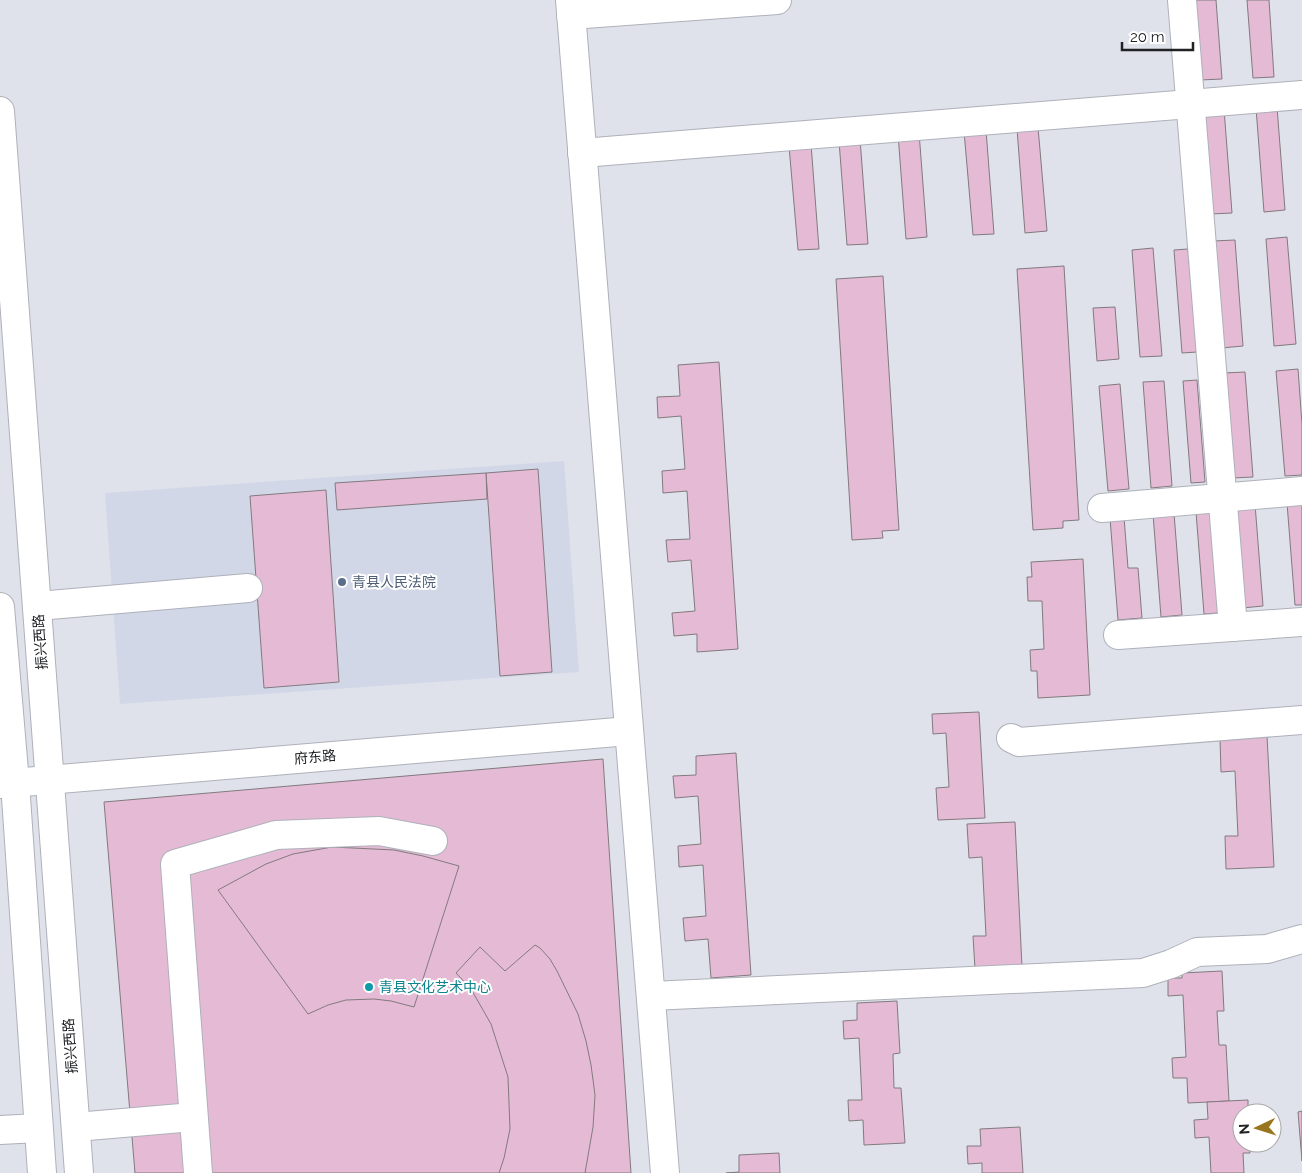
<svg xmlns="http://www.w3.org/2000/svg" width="1302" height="1173" viewBox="0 0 1302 1173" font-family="Raleway,'Noto Sans SC',sans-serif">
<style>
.built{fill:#d2d7e8}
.building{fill:#e5bad4;stroke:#827a7f}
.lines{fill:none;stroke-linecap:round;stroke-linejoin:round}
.minor-casing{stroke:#aeb1ba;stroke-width:30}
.minor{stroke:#fff;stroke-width:28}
.service-dot{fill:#5c6f8a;stroke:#fff;stroke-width:2}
.culture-dot{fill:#0f9aa8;stroke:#fff;stroke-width:2}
.labels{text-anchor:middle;stroke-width:4;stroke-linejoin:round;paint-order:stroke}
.service-label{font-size:14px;fill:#4e5e75;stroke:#fff;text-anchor:start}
.street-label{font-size:14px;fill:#212225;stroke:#fff}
.culture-label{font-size:14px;fill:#0d838f;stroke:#fff;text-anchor:start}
</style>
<rect width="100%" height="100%" fill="#dfe2eb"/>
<!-- built -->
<polygon class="built" points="564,461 579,672 120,704 105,493"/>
<!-- building -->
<g class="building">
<polygon points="1194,0 1216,0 1222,79 1200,80"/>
<polygon points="1247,0 1269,0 1274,77 1253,78"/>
<polygon points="1277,107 1285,210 1264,212 1256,108"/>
<polygon points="1224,109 1232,213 1211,214 1203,111"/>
<polygon points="1038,127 1047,231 1025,233 1017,129"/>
<polygon points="986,130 994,234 973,235 964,131"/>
<polygon points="919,132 927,237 906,239 898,134"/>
<polygon points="860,139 868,244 847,245 839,141"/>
<polygon points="811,144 819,249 798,250 789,146"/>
<polygon points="1287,237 1296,344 1274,346 1266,239"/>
<polygon points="1235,240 1243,346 1221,348 1213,241"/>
<polygon points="1153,248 1162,356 1140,357 1132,250"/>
<polygon points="1188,249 1197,352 1182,353 1174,250"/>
<polygon points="1064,266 1079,520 1063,521 1063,528 1033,530 1017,269"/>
<polygon points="883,276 899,530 882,531 883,538 852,540 836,279"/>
<polygon points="1115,307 1119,359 1097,361 1093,308"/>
<polygon points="719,362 738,649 697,652 697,634 674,636 672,613 695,611 691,560 668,562 666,540 690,539 687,491 663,493 662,471 685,469 681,416 658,418 657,397 680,396 678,365"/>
<polygon points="1298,369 1302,424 1302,475 1285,476 1276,371"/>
<polygon points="1245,372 1253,477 1232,478 1224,373"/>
<polygon points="1197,380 1205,482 1191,483 1183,381"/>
<polygon points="1164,381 1172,486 1151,488 1143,382"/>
<polygon points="1120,384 1129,489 1108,491 1099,386"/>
<polygon points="538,469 552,672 500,676 486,473"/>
<polygon points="486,473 487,499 337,510 335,483"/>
<polygon points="326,490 339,682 264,688 250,496"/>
<polygon points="1302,502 1302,605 1295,605 1287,503"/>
<polygon points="1255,504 1263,606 1242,608 1234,505"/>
<polygon points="1211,511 1218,613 1204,614 1196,512"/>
<polygon points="1174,513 1182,615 1161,617 1153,514"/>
<polygon points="1124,517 1128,568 1138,568 1142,618 1118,620 1110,518"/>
<polygon points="1083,559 1090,695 1038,698 1037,671 1031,671 1030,650 1044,649 1042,601 1028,601 1027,577 1032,577 1031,562"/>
<polygon points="979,712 985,818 938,820 936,788 949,787 946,733 933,734 932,714"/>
<polygon points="1267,736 1274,867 1226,869 1225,836 1238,836 1235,771 1221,772 1220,739"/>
<polygon points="736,753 751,975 711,978 708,939 685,941 683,918 706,916 703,865 679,867 678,846 701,844 698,796 675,798 673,776 696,775 696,756"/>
<polygon points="603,759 631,1173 135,1173 104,802"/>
<polygon points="1015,822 1022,967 975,969 973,936 986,936 982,857 969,858 967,824"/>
<polygon points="332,847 394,850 423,856 459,866 414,1007 391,1001 374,999 346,1000 328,1005 308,1014 218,890 266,864 293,854"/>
<polygon points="535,945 540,948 550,959 557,971 578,1014 586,1041 591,1065 595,1095 593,1127 585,1173 499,1173 504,1158 510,1129 508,1077 491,1024 471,989 456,973 480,947 505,971"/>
<polygon points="1222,971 1224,1011 1217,1011 1219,1045 1226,1045 1229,1101 1188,1103 1187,1078 1173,1078 1172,1058 1186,1057 1183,995 1168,996 1168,978 1182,978 1182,973"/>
<polygon points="897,1001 900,1053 893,1054 894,1088 901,1088 905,1143 864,1145 863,1120 849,1121 848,1100 862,1100 859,1038 844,1039 843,1021 857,1020 857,1003"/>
<polygon points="1248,1100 1248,1113 1242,1113 1242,1143 1250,1143 1250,1153 1243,1153 1244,1173 1211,1173 1209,1137 1195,1138 1194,1120 1208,1119 1207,1102"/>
<polygon points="1302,1111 1302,1161 1298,1112"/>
<polygon points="1020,1127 1023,1173 982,1173 982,1163 968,1164 967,1146 981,1146 980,1129"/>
<polygon points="779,1153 780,1173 726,1173 739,1172 739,1155"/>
</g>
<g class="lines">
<defs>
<g id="minor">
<polyline points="570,0 665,1173"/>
<polyline points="1182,0 1233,627"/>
<polyline points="571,15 777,0"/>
<polyline points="0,111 79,1173"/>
<polyline points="582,153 1302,95"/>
<polyline points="1102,508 1302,491"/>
<polyline points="38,606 248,588"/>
<polyline points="0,607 15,783 42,1173"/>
<polyline points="1118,635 1302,622"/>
<polyline points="1011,738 1019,742 1302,720"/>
<polyline points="0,784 629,731"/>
<polyline points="651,996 1143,973 1171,964 1197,952 1267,949 1302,939"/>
<polyline points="76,1127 193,1117"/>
<polyline points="0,1130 38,1128"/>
<polyline points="198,1173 175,864 276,835 379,831 433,841"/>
</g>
</defs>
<!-- minor casing -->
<use href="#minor" class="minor-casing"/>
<!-- minor -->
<use href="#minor" class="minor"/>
</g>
<!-- markers -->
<circle class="service-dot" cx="342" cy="582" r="5"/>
<circle class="culture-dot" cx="369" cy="987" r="5"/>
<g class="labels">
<!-- service labels -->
<g class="service-label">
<text x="352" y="587">青县人民法院</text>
</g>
<!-- street labels -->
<g class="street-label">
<text transform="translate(40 642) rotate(-94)" y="5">振兴西路</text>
<text transform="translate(315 757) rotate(-5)" y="5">府东路</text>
<text transform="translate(70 1046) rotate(-94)" y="5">振兴西路</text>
</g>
<!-- culture labels -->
<g class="culture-label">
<text x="379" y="992">青县文化艺术中心</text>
</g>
</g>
<!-- north arrow -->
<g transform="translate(1257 1128) rotate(266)"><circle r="24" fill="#ffffff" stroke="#a6a7a8"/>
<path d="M0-4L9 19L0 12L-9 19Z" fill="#9a7520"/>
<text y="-8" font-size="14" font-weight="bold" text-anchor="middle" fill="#212225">N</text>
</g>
<!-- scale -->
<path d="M1122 42v8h71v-8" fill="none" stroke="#212225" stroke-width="2.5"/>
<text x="1130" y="42" font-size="15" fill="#212225" stroke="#ffffff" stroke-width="4" paint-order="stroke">20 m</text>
</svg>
